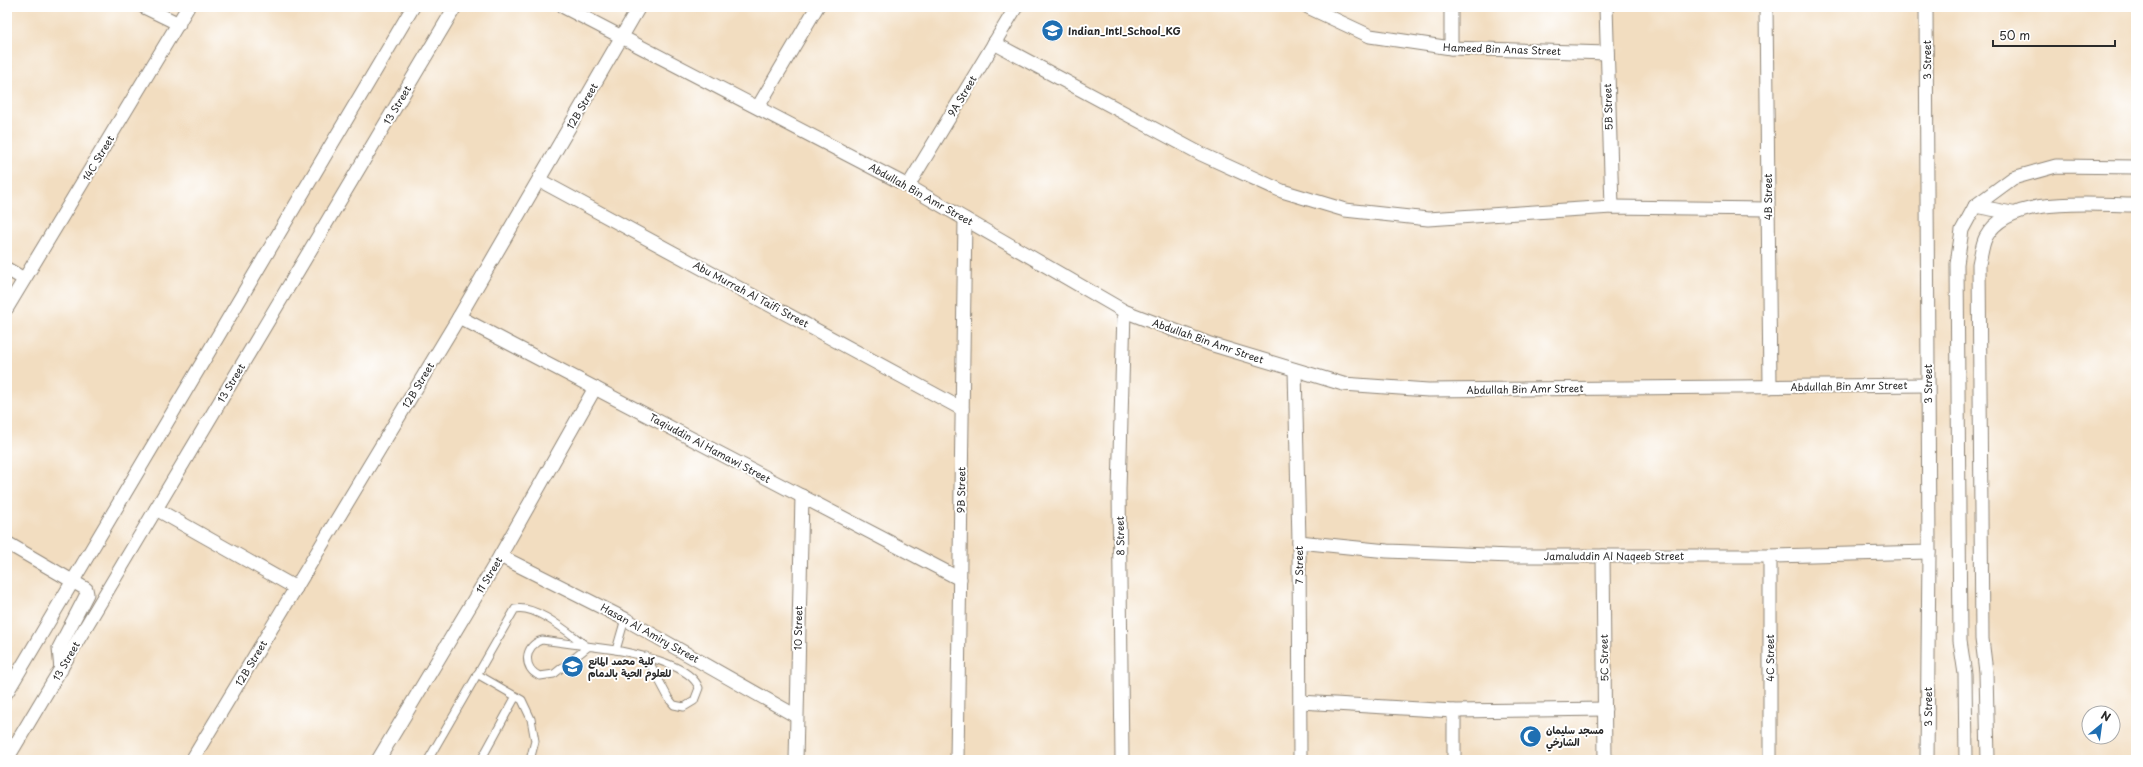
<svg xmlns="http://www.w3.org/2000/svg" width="2143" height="767" viewBox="0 0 2143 767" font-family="'Playpen Sans','Playpen Sans Arabic',sans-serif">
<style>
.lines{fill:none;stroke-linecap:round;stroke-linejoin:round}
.service-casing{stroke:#8e8476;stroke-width:9}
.minor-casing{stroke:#8e8476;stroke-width:15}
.service{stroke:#fff;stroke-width:7}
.minor{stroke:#fff;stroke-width:13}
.labels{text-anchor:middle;stroke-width:4;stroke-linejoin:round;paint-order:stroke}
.poi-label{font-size:10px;font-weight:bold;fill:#2b2b2b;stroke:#fff;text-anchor:start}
.street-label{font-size:10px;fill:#2b2b2b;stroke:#fff}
</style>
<rect width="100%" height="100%" fill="#fff"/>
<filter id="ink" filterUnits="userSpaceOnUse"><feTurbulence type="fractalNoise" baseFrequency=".025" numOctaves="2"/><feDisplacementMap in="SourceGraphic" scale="8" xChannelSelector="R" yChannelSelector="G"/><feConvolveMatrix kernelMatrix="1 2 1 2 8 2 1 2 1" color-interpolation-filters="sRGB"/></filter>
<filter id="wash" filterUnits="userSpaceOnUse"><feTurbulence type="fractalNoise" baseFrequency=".012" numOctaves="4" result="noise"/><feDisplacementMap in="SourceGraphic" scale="16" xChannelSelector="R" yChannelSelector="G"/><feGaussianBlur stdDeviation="0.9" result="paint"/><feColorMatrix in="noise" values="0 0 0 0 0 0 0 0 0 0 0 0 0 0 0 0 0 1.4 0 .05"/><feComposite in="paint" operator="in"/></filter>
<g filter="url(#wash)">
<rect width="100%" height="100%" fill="#f2ddc0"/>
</g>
<g filter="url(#ink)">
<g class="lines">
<defs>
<g id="service">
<path d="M616,650c23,5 74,14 83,38l-5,13 -10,6 -10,-2 -5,-6 -23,-43"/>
<polyline points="477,674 522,700 531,719 535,741 530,760"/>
<path d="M428,760l87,-151c21,-5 55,25 73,38l-34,27 -14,2c-18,-7 -16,-31 2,-36l74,10 9,-31"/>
<polyline points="481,760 516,696"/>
</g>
<g id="minor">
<polyline points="144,7 179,24"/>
<polyline points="564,7 908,186 1124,311 1210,344 1343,384 1428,390 1928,385"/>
<polyline points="1308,7 1370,36 1451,48 1607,53"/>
<polyline points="1451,7 1451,48"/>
<polyline points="1606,7 1612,207"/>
<polyline points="1766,7 1770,387"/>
<polyline points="1926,7 1929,552 1927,760"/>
<polyline points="994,43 1201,154 1282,191 1345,210 1428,219 1612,207 1768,209"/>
<polyline points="758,107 817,7"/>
<polyline points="539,180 962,409"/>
<polyline points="908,186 1016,7"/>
<polyline points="1975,206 2012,213"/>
<polyline points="7,269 24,279"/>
<polyline points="7,308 188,7"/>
<polyline points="459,317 960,579"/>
<polyline points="1295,370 1299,542 1300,760"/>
<polyline points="156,509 296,588"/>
<polyline points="1299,542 1387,551 1511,556 1770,556 1929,552"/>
<polyline points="7,543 86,589 87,594 59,648 61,670"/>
<polyline points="500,556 625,619 796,716"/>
<polyline points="1603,556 1605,760"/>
<polyline points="1770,556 1770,760"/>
<polyline points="7,692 413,7"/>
<polyline points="1300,702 1454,711 1605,709"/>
<polyline points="7,759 455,7"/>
<polyline points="192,760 459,317 639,7"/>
<polyline points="378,760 500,556 595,388"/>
<polyline points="796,760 802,496"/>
<polyline points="957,760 965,219"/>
<polyline points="1122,760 1119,490 1124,311"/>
<polyline points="1454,760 1454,711"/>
<polyline points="1966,760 1965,674 1960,641 1957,264 1962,230 1975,206 2013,178 2056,166 2136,167"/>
<path d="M1988,760l-2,-88 -4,-33 -3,-375c2,-8 3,-20 7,-27 23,-43 108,-32 150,-32"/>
</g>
</defs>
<!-- service casing -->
<use href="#service" class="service-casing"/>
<!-- minor casing -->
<use href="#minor" class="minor-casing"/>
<!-- service -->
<use href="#service" class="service"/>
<!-- minor -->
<use href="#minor" class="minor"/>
</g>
</g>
<!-- icons -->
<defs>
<symbol id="school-disc" viewBox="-11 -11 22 22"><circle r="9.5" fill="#1f6fb2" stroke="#fff"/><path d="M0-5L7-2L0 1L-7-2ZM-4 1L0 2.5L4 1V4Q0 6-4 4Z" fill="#fff"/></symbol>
<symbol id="university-disc" viewBox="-11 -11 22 22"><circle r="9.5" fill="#1f6fb2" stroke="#fff"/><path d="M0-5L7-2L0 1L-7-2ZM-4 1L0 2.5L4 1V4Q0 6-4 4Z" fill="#fff"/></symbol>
<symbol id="mosque-disc" viewBox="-11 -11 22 22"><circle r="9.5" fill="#1f6fb2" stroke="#fff"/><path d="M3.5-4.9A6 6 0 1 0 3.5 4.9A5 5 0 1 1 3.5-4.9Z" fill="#fff"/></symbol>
</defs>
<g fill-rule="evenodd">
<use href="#school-disc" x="1040" y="18" width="25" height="25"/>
<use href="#university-disc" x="560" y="654" width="25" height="25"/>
<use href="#mosque-disc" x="1518" y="724" width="25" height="25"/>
</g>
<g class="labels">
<!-- poi labels -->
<g class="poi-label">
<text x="1068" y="35">Indian_Intl_School_KG</text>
<text x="588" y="665">كلية محمد المانع<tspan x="588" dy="12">للعلوم الحية بالدمام</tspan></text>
<text x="1546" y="734">مسجد سليمان<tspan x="1546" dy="12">الشارخي</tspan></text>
</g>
<!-- street labels -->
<g class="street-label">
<text transform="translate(1502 49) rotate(2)" y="4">Hameed Bin Anas Street</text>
<text transform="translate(1927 60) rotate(-90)" y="4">3 Street</text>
<text transform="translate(962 96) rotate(-59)" y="4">9A Street</text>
<text transform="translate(397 105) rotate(-59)" y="4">13 Street</text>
<text transform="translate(582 106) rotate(-60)" y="4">12B Street</text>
<text transform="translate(1608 107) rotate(-92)" y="4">5B Street</text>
<text transform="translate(98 158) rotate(-59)" y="4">14C Street</text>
<text transform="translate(921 194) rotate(29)" y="4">Abdullah Bin Amr Street</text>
<text transform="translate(1768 197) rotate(-90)" y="4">4B Street</text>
<text transform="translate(751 294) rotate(28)" y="4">Abu Murrah Al Taifi Street</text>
<text transform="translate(1208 341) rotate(19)" y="4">Abdullah Bin Amr Street</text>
<text transform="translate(231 383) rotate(-59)" y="4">13 Street</text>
<text transform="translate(1928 384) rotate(-90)" y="4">3 Street</text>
<text transform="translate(418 385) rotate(-59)" y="4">12B Street</text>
<text transform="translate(1849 386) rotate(-1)" y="4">Abdullah Bin Amr Street</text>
<text transform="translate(1525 389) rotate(-1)" y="4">Abdullah Bin Amr Street</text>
<text transform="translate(710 448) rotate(28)" y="4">Taqiuddin Al Hamawi Street</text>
<text transform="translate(961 490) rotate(-89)" y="4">9B Street</text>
<text transform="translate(1120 536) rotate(-91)" y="4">8 Street</text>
<text x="1614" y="560">Jamaluddin Al Naqeeb Street</text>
<text transform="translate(1299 565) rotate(-90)" y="4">7 Street</text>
<text transform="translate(489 575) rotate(-59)" y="4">11 Street</text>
<text transform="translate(798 628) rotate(-89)" y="4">10 Street</text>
<text transform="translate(650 633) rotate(29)" y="4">Hasan Al Amiry Street</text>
<text transform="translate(1604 658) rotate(-91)" y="4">5C Street</text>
<text transform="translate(1770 658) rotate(-90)" y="4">4C Street</text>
<text transform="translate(66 661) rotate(-60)" y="4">13 Street</text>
<text transform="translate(251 663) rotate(-59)" y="4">12B Street</text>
<text transform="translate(1928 707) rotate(-90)" y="4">3 Street</text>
</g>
</g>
<!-- margin -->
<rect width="2143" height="767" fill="none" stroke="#fff" stroke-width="24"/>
<!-- north arrow -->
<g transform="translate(2101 725) rotate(29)"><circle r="19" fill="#ffffff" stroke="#aaaaaa"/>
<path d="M0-3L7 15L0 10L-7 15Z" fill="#1f6fb2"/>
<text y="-6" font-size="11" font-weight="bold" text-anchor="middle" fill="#2b2b2b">N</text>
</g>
<!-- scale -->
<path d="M1993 40v6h122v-6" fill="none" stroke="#2b2b2b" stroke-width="2"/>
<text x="1999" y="40" font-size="12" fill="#2b2b2b" stroke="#ffffff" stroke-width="3" paint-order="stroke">50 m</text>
</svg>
